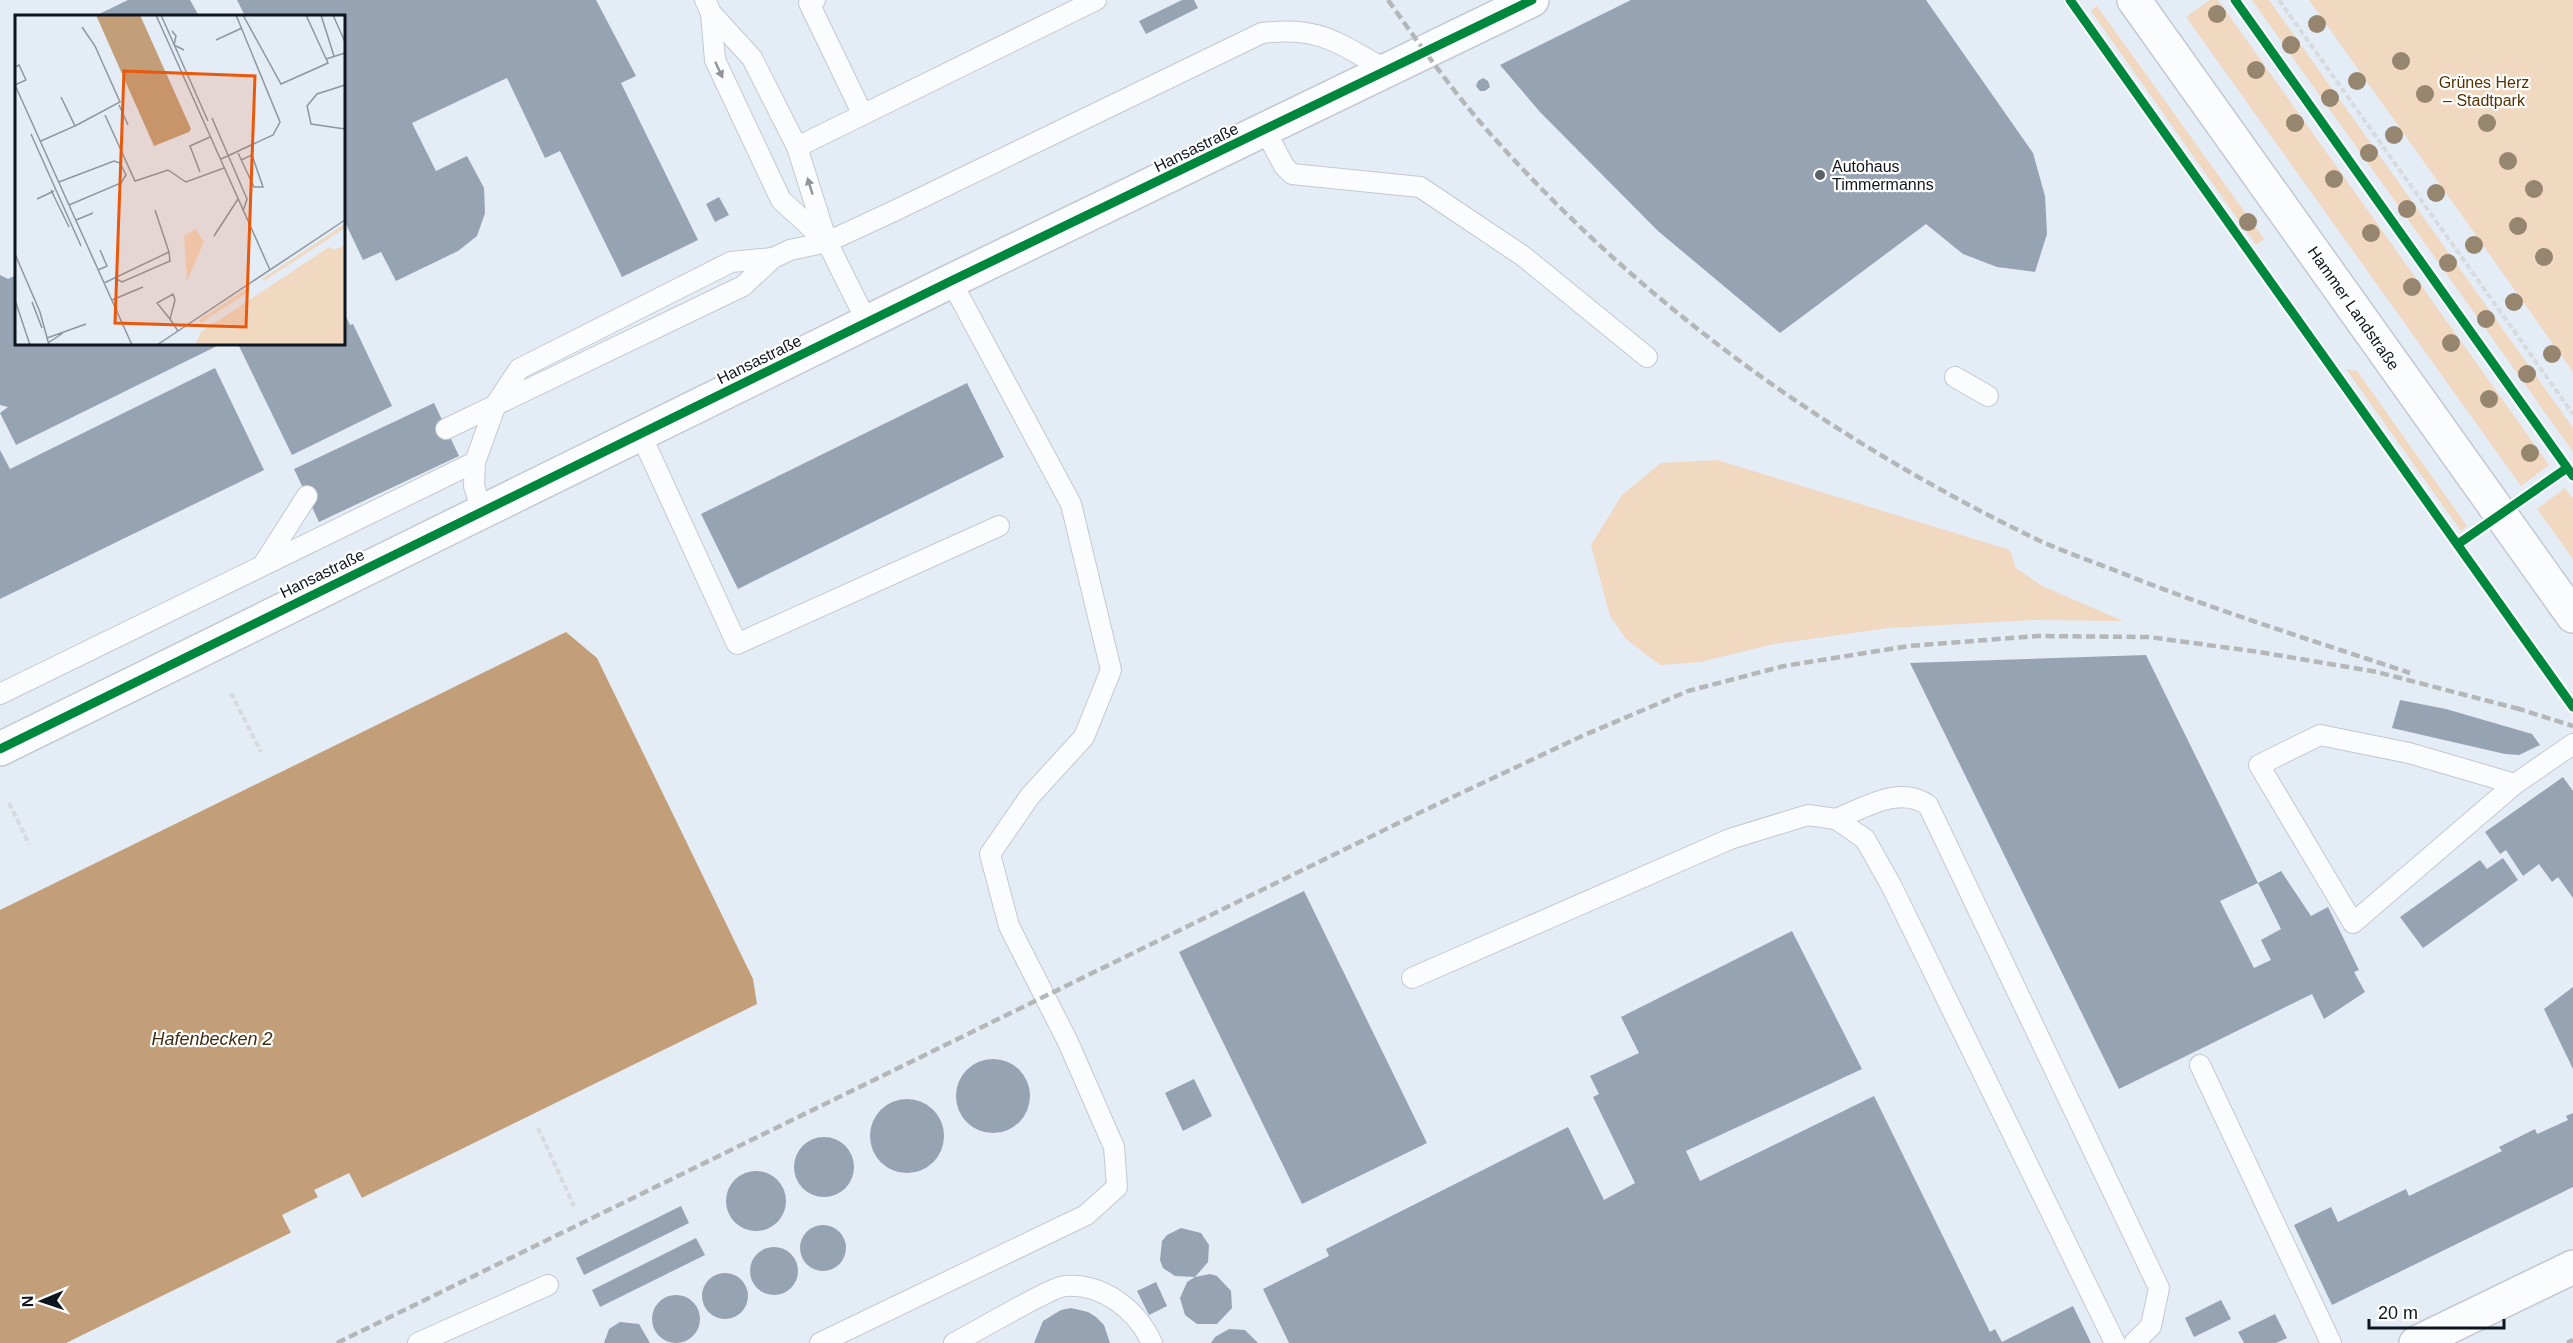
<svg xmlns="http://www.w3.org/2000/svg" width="2573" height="1343" viewBox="0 0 2573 1343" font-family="Helvetica,sans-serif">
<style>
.green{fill:#f0d8c1}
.water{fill:#c29f79}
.pier{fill:#e4ecf6}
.building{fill:#96a3b2}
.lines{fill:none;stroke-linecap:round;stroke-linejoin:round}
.lane-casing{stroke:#c3c9d2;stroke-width:22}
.street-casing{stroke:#c3c9d2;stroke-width:36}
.secondary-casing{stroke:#c3c9d2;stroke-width:36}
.path{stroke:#d8dadd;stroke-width:4;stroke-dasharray:6 3;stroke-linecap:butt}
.lane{stroke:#fbfcfe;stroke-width:20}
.street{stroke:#fbfcfe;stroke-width:33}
.secondary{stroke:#fbfcfe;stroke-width:33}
.rail{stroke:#b4b6b8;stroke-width:4.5;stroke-dasharray:9 4.5;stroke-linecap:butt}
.cycleway-casing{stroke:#fff;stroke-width:13}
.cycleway{stroke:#00873e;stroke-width:9}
.tree{fill:#96866f}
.oneway{fill:#919498}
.poi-dot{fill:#5a6068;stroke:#fff;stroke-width:2}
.labels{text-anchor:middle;stroke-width:4.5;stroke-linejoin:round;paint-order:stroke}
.park-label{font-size:16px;fill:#563200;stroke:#fff}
.street-label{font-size:16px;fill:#0f151c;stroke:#fff}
.poi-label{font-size:16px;fill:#0f151c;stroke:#fff;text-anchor:start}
.water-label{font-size:18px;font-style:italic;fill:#432b11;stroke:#fff}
.inset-road{fill:none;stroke:#8f969f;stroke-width:1.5}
.view{fill:#e8590c;fill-opacity:0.15;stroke:#e8590c;stroke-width:3}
.inset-edge{fill:none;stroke:#0f151c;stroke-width:3}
</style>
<rect width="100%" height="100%" fill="#e4ecf6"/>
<!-- green -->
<g class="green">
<polygon points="2210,0 2218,0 2549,465 2521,486 2186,17"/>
<polygon points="2252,0 2269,0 2573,428 2573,452"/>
<polygon points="2309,0 2573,0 2573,372"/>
<polygon points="2097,6 2264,239 2256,245 2091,11"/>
<polygon points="2346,369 2357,371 2467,526 2461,531"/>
<polygon points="1717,460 2010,550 2016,568 2042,586 2123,621 2034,620 1888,628 1774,644 1700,662 1660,665 1626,639 1610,616 1591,545 1622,495 1661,463"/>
<polygon points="2565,488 2573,499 2573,559 2537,509"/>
</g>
<!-- water -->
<polygon class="water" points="566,632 597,658 753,979 757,1004 66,1343 0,1343 0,910"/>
<!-- pier -->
<polygon class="pier" points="349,1173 363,1200 292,1235 282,1215 318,1197 314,1190"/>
<!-- building -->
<g class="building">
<polygon points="128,0 190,0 199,16 95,16"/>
<polygon points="237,0 596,0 636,76 621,83 698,240 622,277 560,151 545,158 507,78 412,123 436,171 467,156 484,188 485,213 477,236 458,251 396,281 381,252 363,260 344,220 344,16 245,16"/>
<polygon points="1182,0 1194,0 1198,8 1146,34 1139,21"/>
<polygon points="1631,0 1926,0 2033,153 2045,196 2047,234 2035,272 1997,267 1963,254 1926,224 1780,333 1658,231 1540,112 1500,65"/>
<polygon points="1483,78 1488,81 1490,87 1485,91 1480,91 1476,86 1478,81"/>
<polygon points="719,197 729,215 715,222 706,204"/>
<polygon points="0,275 8,279 16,275 16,344 216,344 217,346 16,445 0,413 8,407 0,405"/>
<polygon points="344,312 350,325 353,324 392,406 292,455 238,344 344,344"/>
<polygon points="215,368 264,470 0,599 0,450 10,469"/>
<polygon points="967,383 1004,457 738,589 701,514"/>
<polygon points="434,403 459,456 319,522 294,469"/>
<polygon points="2146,655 2258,883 2220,901 2254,968 2271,960 2261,940 2281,929 2258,883 2281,871 2311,916 2328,907 2359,970 2354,972 2365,992 2324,1019 2312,994 2119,1089 1910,663"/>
<polygon points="2400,700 2446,709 2532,734 2540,745 2519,755 2505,754 2392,728"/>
<polygon points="2563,777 2573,791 2573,898 2558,877 2552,882 2539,864 2523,876 2506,850 2500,854 2485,832"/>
<polygon points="2503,858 2518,880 2423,948 2400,917 2480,860 2487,869"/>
<polygon points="1304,891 1427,1143 1302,1204 1179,952"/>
<polygon points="1792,931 1862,1069 1686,1151 1700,1181 1874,1096 1990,1332 1995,1329 2002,1342 2073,1306 2091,1343 1289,1343 1263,1289 1329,1256 1326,1249 1568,1127 1604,1200 1635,1183 1593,1097 1599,1094 1590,1076 1639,1053 1621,1017"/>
<polygon points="2573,987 2573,1069 2544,1009"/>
<circle cx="993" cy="1096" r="37"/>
<polygon points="1194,1079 1212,1116 1183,1131 1165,1093"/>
<circle cx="907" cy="1136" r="37"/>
<polygon points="2573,1113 2573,1187 2332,1305 2294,1225 2331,1207 2338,1222 2406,1189 2409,1196 2502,1151 2499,1147 2535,1129 2537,1134 2568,1120 2566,1116"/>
<circle cx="824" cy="1167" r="30"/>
<circle cx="756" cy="1201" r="30"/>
<polygon points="681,1206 689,1223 584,1275 576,1258"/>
<circle cx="823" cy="1248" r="23"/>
<polygon points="1181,1228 1201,1233 1209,1245 1208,1262 1195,1277 1210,1274 1217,1276 1231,1291 1232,1308 1217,1324 1197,1324 1185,1315 1180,1298 1187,1282 1195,1277 1175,1276 1163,1268 1160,1260 1162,1241 1167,1235"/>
<polygon points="696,1238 705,1255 600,1307 592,1290"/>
<circle cx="774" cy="1271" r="24"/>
<circle cx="725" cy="1296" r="23"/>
<polygon points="1156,1282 1167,1306 1149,1315 1137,1291"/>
<circle cx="676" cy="1319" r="24"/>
<polygon points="2221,1300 2231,1319 2194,1337 2185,1318"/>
<polygon points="1071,1308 1088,1312 1096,1317 1104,1325 1110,1343 1034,1343 1043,1321 1061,1310"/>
<polygon points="2275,1314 2287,1338 2276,1343 2244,1343 2238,1332"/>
<polygon points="620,1322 639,1324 650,1343 604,1343 609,1329"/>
<polygon points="1229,1329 1245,1330 1258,1343 1211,1343 1215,1337"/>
</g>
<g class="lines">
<defs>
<g id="lane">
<polyline points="705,0 711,13 752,58 797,147 827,242 867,322"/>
<polyline points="815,0 809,3 862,113"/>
<polyline points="711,13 715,60 781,200 827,242"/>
<polyline points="1265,130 1284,166 1292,174 1420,187 1523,256 1647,357"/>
<polyline points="797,147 1096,0"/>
<polyline points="1955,377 1988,396"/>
<path d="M446,429l297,-143 30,-28 17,-8 37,-8 65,-30 370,-179c59,-7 75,10 125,37"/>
<polyline points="641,435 737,644 999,526"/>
<polyline points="482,511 474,486 475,462 496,404 519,369 731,262 773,258"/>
<polyline points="263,565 307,496"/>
<polyline points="0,694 475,462"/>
<polyline points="2515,784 2409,753 2320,735 2259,765 2353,923 2515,784 2573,744"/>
<path d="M1836,819c29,-11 63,-34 92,-14l231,483 -8,38 -17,17"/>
<polyline points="1412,978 1730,839 1808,815 1836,819 1865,839 1891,885 2115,1343"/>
<polyline points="2200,1065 2331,1343"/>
<polyline points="418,1343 548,1285"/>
<polyline points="820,1343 1086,1215 1117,1187 1114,1147 1068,1042 1009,926 990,854 1030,796 1084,737 1111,670 1071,504 951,281"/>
<path d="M954,1343c18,-9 97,-56 111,-57 38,-3 72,24 87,57"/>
</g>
<g id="street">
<polyline points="0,749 951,281 1532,0"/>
<polyline points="2416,1343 2573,1267"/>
</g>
<polyline id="secondary" points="2134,0 2573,616"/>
</defs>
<!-- lane casing -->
<use href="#lane" class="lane-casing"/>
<!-- street casing -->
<use href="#street" class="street-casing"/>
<!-- secondary casing -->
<use href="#secondary" class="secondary-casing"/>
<!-- path -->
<g class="path">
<polyline points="2279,0 2573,414"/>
<polyline points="231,693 261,752"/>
<polyline points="9,803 29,844"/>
<polyline points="538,1128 574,1206"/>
</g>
<!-- lane -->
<use href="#lane" class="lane"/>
<!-- street -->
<use href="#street" class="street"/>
<!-- secondary -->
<use href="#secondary" class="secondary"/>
<!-- rail -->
<g class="rail">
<path d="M1388,0c34,48 68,96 107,139 153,171 337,301 543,401 24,11 50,20 76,30 97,39 197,70 296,103"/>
<polyline points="2516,708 2573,726"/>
<polyline points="337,1343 1421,812 1582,736 1688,691 1784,666 1909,646 2037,636 2149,637 2259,652 2377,672 2523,710"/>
<polyline points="2567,1343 2573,1340"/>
</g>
<defs>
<g id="cycleway">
<polyline points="2070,0 2573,707"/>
<polyline points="2235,0 2573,476"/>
<polyline points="2458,544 2567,468"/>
<polyline points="0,749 951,281 1532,0"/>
</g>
</defs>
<!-- cycleway casing -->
<use href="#cycleway" class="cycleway-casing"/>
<!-- cycleway -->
<use href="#cycleway" class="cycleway"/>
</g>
<!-- trees -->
<g class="tree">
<circle cx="2217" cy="14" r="9"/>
<circle cx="2317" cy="24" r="9"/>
<circle cx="2291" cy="45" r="9"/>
<circle cx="2401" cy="61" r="9"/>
<circle cx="2256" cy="70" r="9"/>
<circle cx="2357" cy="81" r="9"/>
<circle cx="2425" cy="94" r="9"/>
<circle cx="2330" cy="98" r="9"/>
<circle cx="2295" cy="123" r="9"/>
<circle cx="2487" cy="123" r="9"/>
<circle cx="2394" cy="135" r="9"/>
<circle cx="2369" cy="153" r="9"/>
<circle cx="2508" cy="161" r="9"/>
<circle cx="2334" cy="179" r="9"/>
<circle cx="2534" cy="189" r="9"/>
<circle cx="2436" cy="193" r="9"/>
<circle cx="2407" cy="209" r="9"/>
<circle cx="2248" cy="222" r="9"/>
<circle cx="2518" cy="226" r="9"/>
<circle cx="2371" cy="233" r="9"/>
<circle cx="2474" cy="245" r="9"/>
<circle cx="2544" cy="257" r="9"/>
<circle cx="2448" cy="263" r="9"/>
<circle cx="2412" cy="287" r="9"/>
<circle cx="2514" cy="302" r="9"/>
<circle cx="2486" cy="319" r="9"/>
<circle cx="2451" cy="343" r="9"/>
<circle cx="2552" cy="354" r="9"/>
<circle cx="2527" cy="374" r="9"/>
<circle cx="2489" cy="399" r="9"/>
<circle cx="2530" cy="453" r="9"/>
</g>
<!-- one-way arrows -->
<defs><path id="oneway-solid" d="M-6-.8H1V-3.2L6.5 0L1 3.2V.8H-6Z" transform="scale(1.5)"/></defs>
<g class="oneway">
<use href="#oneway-solid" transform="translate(719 70) rotate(65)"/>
<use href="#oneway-solid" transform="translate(810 186) rotate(-107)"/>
</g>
<!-- markers -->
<circle class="poi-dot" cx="1820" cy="175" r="6"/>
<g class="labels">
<!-- park labels -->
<g class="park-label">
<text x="2484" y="88">Grünes Herz<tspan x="2484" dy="18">– Stadtpark</tspan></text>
</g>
<!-- street labels -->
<g class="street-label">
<text transform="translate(1196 147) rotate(-26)" y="6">Hansastraße</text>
<text transform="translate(2354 308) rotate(55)" y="6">Hammer Landstraße</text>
<text transform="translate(759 359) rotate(-26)" y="6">Hansastraße</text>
<text transform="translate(322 573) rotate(-26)" y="6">Hansastraße</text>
</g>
<!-- poi labels -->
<g class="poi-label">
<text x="1832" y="172">Autohaus<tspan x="1832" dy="18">Timmermanns</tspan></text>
</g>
<!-- water labels -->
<g class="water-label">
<text x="212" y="1045">Hafenbecken 2</text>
</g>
</g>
<!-- overview -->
<g transform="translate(15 15)">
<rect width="330" height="330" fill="#e4ecf6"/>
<path d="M330,209v4l-81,53 -2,-2zM181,214l8,13 -17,39 -3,-45zM330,230v100h-150l6,-13 128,-85 5,3zM231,274l2,3 -47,31 -2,-3z" fill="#f0d8c1"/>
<path d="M81,0h44l51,114 -2,3 -35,14z" fill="#c29f79"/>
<path class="inset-road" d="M141,0l114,255M146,0l47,106M228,0l38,69 47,-21 -22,-48M306,0l13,41M318,0l12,27M157,16l4,5 -2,9 10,5M201,25l26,-12M311,44l19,-6M0,52l4,-2 7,15 -11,5M0,70l117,260M330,70l-28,9 -10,12 4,18 34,5M104,90l9,20M90,100l30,66 33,-11 18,12 38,-14M197,103l35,81 -4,12M60,111l45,-24 -25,-56 -13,-19M16,119l50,112M26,126l34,-15 -14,-29M223,138l16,34h9l-11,-32 -11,5M215,140l21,-10M206,144l52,-24 7,-13 -44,-107M185,157l-10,-26 20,-9M44,167l55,-21 6,2 6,12 -5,8 -52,22M36,175l18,37M22,184l17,-8M61,205l17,-7M199,221l24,-37M0,239l25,58 9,33M83,255l9,-4 -7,-16M100,263l7,4 48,-21 -1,-9M89,268l65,-31 -14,-42M0,285l15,45M97,285l31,-13M17,287l10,26M155,304l-13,-16 16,-9 2,6 -5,19 8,12M32,323l39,-14M33,328l15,-10M142,330l188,-125"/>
<path class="view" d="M109,56l131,5 -9,251 -131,-4z"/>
<rect width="330" height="330" class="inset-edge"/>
</g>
<!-- north arrow -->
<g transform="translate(42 1301) rotate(268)" stroke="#ffffff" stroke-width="4.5" paint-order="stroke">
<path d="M0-4.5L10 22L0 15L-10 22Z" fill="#0f151c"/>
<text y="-9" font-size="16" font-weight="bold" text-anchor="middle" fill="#0f151c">N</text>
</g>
<!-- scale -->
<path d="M2369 1319v9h135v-9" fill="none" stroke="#0f151c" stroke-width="3"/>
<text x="2378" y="1319" font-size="18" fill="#0f151c" stroke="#ffffff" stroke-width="4.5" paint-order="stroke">20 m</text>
</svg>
